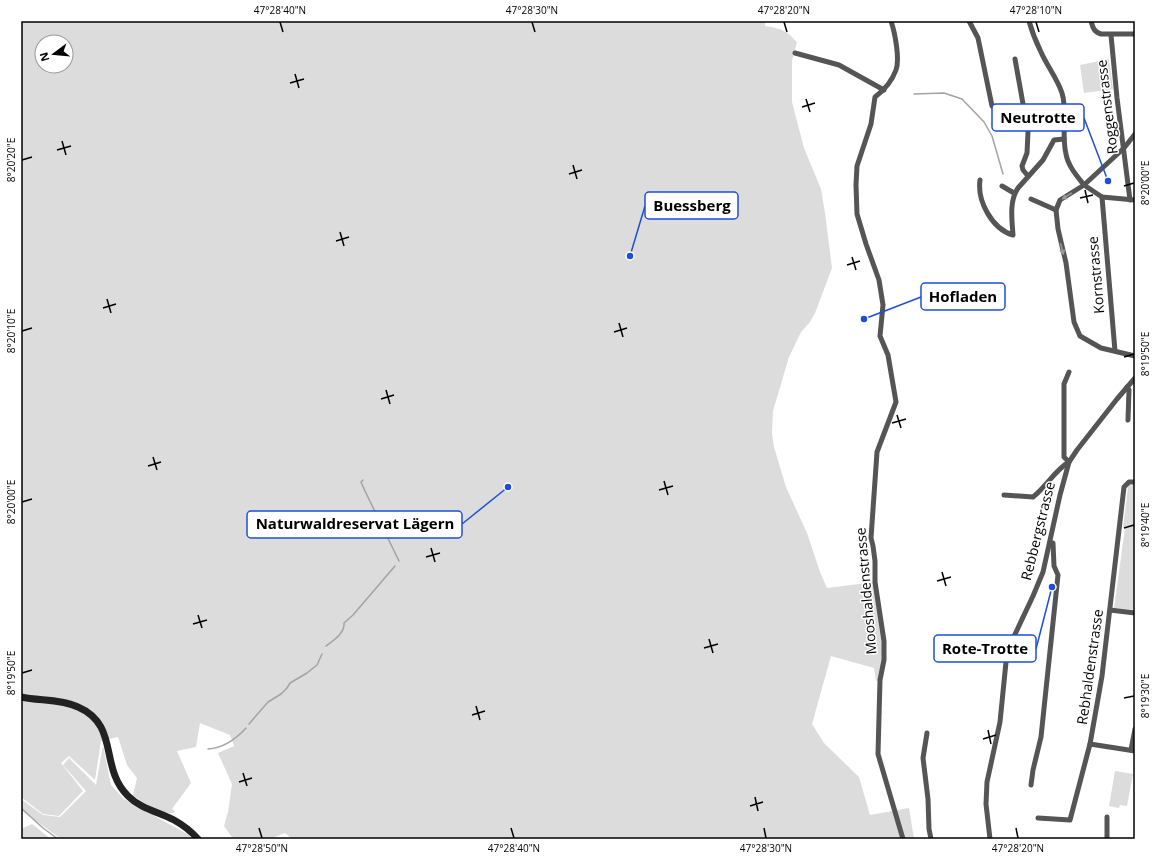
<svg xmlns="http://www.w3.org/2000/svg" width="1156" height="860" viewBox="0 0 1156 860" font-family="'Open Sans',sans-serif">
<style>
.green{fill:#dcdcdc;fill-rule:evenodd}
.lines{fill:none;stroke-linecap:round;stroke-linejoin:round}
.stream{stroke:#a3a3a3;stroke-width:1.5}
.minor{stroke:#555;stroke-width:5}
.secondary{stroke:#222;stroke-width:7}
.oneway{fill:#999}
.ticks{fill:none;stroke:#000;stroke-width:1.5}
.labels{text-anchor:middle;stroke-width:3;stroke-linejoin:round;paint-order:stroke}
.street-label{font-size:14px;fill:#000;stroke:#fff}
.leader{fill:none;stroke:#1d4ed8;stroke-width:1.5}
.callout-dot{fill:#1d4ed8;stroke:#fff;stroke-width:1.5}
.callout{fill:#fff;stroke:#1d4ed8;stroke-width:1.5}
.callout-label{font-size:15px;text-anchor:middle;font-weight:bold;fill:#000}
.neatline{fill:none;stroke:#000;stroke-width:1.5}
.ticks-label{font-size:10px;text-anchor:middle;fill:#000}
</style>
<rect width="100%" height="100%" fill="#fff"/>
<!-- green -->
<g class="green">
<path d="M21,21h744v5c9,1 18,3 25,9 3,3 4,5 7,7l-5,19v41l12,46 17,41 4,24 7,55 -17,45 -5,9 -9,10 -12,25 -16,54 -1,22 2,14 12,40 21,46 13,39 7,16 48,-6 9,59 -4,39 -4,1 -2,-13 -43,-12 -19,68 12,19 35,34 11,38 39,-7 5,31h-622l-7,-6 -15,6h-34l-5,-3 -7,-10 4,-14 4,-28 -14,-31 16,-7 -4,-11 -30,-12 -4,24 -19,4 14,32 -19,26 3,2 -2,2c-12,1 -31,-11 -40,-18l4,-17 -10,-13 -9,-28 -17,4 -6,39 -26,-24 -8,7 22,28 -24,25 -16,-2 -22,-17zM42,42h24v24h-24z"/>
<polygon points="1109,59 1113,89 1084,93 1080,65"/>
<polygon points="1129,485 1135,485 1135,610 1114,608 1125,528 1123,527 1128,487"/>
<polygon points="103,745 111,785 124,799 189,835 192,839 61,839 21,810 21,799 43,815 60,817 86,791 63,765 69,758 96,785"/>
<polygon points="1115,771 1133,774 1127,806 1120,805 1119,808 1109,806"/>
<polygon points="32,824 51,839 21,839 21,829"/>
</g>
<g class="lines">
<!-- stream -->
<g class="stream">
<polyline points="914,94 944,93 962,99 984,122 992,136 1003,174"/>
<polyline points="363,480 361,482 365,491 399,561"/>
<path d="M326,646c8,-6 19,-13 18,-23l9,-8 42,-49"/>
<polyline points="249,724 268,702 281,694 287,688 290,683 307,673 317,665 322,654"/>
<path d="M208,749c15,-1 28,-10 38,-21"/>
<polyline points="21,808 43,828 58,839"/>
</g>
<!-- minor -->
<g class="minor">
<path d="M891,21c4,12 9,38 5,49 -4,11 -13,21 -21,27l-4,27 -14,42 -1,19 1,29 9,30 13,36 4,25 -3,31 8,19 8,47 -19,50 -6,86 2,8 2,15v21l9,59v19l-4,20 -2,74 25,85"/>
<polyline points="969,21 978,38 992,106"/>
<path d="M1029,21c3,11 7,21 12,31 6,14 16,26 21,41 6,19 -1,41 4,61 2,12 11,22 18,31l40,-37 11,-14"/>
<path d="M1091,21c2,7 3,11 10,13h34"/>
<polyline points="1111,35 1117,98 1130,200"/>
<polyline points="795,53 839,65 884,90"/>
<polyline points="1015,59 1028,132 1027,153 1022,166 1023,170 1028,176"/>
<path d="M980,180c-3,21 12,49 33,55 -1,-15 -4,-34 5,-47l25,-28 11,-20 10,-1"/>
<polyline points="1002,186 1014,193"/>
<polyline points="1102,197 1115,351"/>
<polyline points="1031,199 1056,210"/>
<polyline points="1135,200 1102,197 1084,185 1060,200 1056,210 1058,229 1066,263 1074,322 1080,336 1101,348 1135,356"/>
<polyline points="1127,387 1129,390 1128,420"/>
<path d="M1004,495l29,2c13,-10 22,-27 36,-35l-5,-5v-73l5,-12"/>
<polyline points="1110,610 1135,613"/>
<polyline points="927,733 923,758 928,799 929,829 931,839"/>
<polyline points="1090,744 1135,751"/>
<polyline points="1131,750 1135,729"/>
<polyline points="1031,785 1033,770 1041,737 1058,575 1054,566 1053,543 1050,542"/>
<polyline points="1038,818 1070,820 1090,744 1102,676 1124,487 1129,482 1135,482"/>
<polyline points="990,839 986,804 987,782 1000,722 1006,662 1010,645 1033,596 1043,572 1060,495 1069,462 1077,450 1117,399 1135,378"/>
<polyline points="1107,839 1107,817"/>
</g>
<!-- secondary -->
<path class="secondary" d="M21,697c18,4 40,2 57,10 42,18 21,61 50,89 13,13 31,16 46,24 9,5 17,11 24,19"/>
</g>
<!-- one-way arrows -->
<defs><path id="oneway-solid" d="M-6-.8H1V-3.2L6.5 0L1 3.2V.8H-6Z"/></defs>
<g class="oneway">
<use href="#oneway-solid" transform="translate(1067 196) rotate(148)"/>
<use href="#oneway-solid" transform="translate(1062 249) rotate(76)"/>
</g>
<!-- ticks -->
<path class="ticks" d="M280,22l3,10M532,22l3,10M784,22l3,10M1036,22l3,10M295,74l4,14M290,83l14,-4M806,99l4,13M802,107l13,-4M62,141l4,14M57,150l14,-4M22,160l10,-3M573,165l4,14M569,174l13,-4M1124,186l10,-3M1085,190l3,13M1080,198l13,-3M340,232l4,14M336,241l13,-4M852,257l4,13M847,265l13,-4M107,299l4,14M103,308l13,-4M619,323l4,14M22,331l10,-3M614,332l13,-4M1124,357l10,-3M386,390l4,14M381,399l13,-4M897,415l4,13M892,423l14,-4M153,457l4,13M148,466l13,-4M664,481l4,14M659,490l14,-4M22,502l10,-3M1124,528l10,-3M431,548l4,14M426,557l14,-4M942,572l4,14M937,581l14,-4M198,615l4,13M193,624l14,-4M709,639l4,14M704,648l14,-4M22,673l10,-3M1124,698l10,-2M476,706l4,14M472,715l13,-4M988,730l3,14M983,739l13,-4M243,773l4,13M239,782l13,-4M755,797l3,14M750,806l13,-4M259,828l3,10M511,828l3,10M764,828l2,10M1016,828l2,10"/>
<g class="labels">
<!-- street labels -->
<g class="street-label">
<text transform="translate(1107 107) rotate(-97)" y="5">Roggenstrasse</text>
<text transform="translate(1096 275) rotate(-95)" y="5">Kornstrasse</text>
<text transform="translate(1038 531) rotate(-76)" y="5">Rebbergstrasse</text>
<text transform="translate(866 591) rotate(-95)" y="5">Mooshaldenstrasse</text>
<text transform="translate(1090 667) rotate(-82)" y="5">Rebhaldenstrasse</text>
</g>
</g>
<!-- callouts -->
<path class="leader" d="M1108 181L1084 118M630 256L645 206M864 319L921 297M508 487L462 524M1052 587L1036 649"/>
<g class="callout-dot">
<circle cx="1108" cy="181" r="4"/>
<circle cx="630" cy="256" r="4"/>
<circle cx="864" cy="319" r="4"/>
<circle cx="508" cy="487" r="4"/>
<circle cx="1052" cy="587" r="4"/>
</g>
<g class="callout">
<rect x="992" y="104" width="92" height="27" rx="4"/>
<rect x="645" y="192" width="93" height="27" rx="4"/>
<rect x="921" y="283" width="84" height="27" rx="4"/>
<rect x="247" y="511" width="215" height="27" rx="4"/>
<rect x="934" y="635" width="102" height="27" rx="4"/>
</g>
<g class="callout-label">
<text x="1038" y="123">Neutrotte</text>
<text x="692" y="211">Buessberg</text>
<text x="963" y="302">Hofladen</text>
<text x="355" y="529">Naturwaldreservat Lägern</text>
<text x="985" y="654">Rote-Trotte</text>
</g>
<!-- border -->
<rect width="1156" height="860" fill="none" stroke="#ffffff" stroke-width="44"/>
<!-- north arrow -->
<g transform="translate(54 54) rotate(254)"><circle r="19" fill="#ffffff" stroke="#999999"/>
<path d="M0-3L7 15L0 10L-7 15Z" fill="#000000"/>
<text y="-6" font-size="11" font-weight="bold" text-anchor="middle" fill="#000000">N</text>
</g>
<rect x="22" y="22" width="1112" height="816" class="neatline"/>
<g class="ticks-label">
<text x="280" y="14">47°28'40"N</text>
<text x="532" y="14">47°28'30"N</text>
<text x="784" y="14">47°28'20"N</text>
<text x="1036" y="14">47°28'10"N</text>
<text transform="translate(11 160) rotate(-90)" y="4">8°20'20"E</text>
<text transform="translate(1145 183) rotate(-90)" y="4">8°20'00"E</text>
<text transform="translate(11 331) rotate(-90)" y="4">8°20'10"E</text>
<text transform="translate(1145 354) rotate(-90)" y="4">8°19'50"E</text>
<text transform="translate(11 502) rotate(-90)" y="4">8°20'00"E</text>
<text transform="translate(1145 525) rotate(-90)" y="4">8°19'40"E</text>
<text transform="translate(11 673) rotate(-90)" y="4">8°19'50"E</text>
<text transform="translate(1145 696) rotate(-90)" y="4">8°19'30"E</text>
<text x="262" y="852">47°28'50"N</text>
<text x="514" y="852">47°28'40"N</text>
<text x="766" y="852">47°28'30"N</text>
<text x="1018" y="852">47°28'20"N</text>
</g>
</svg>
